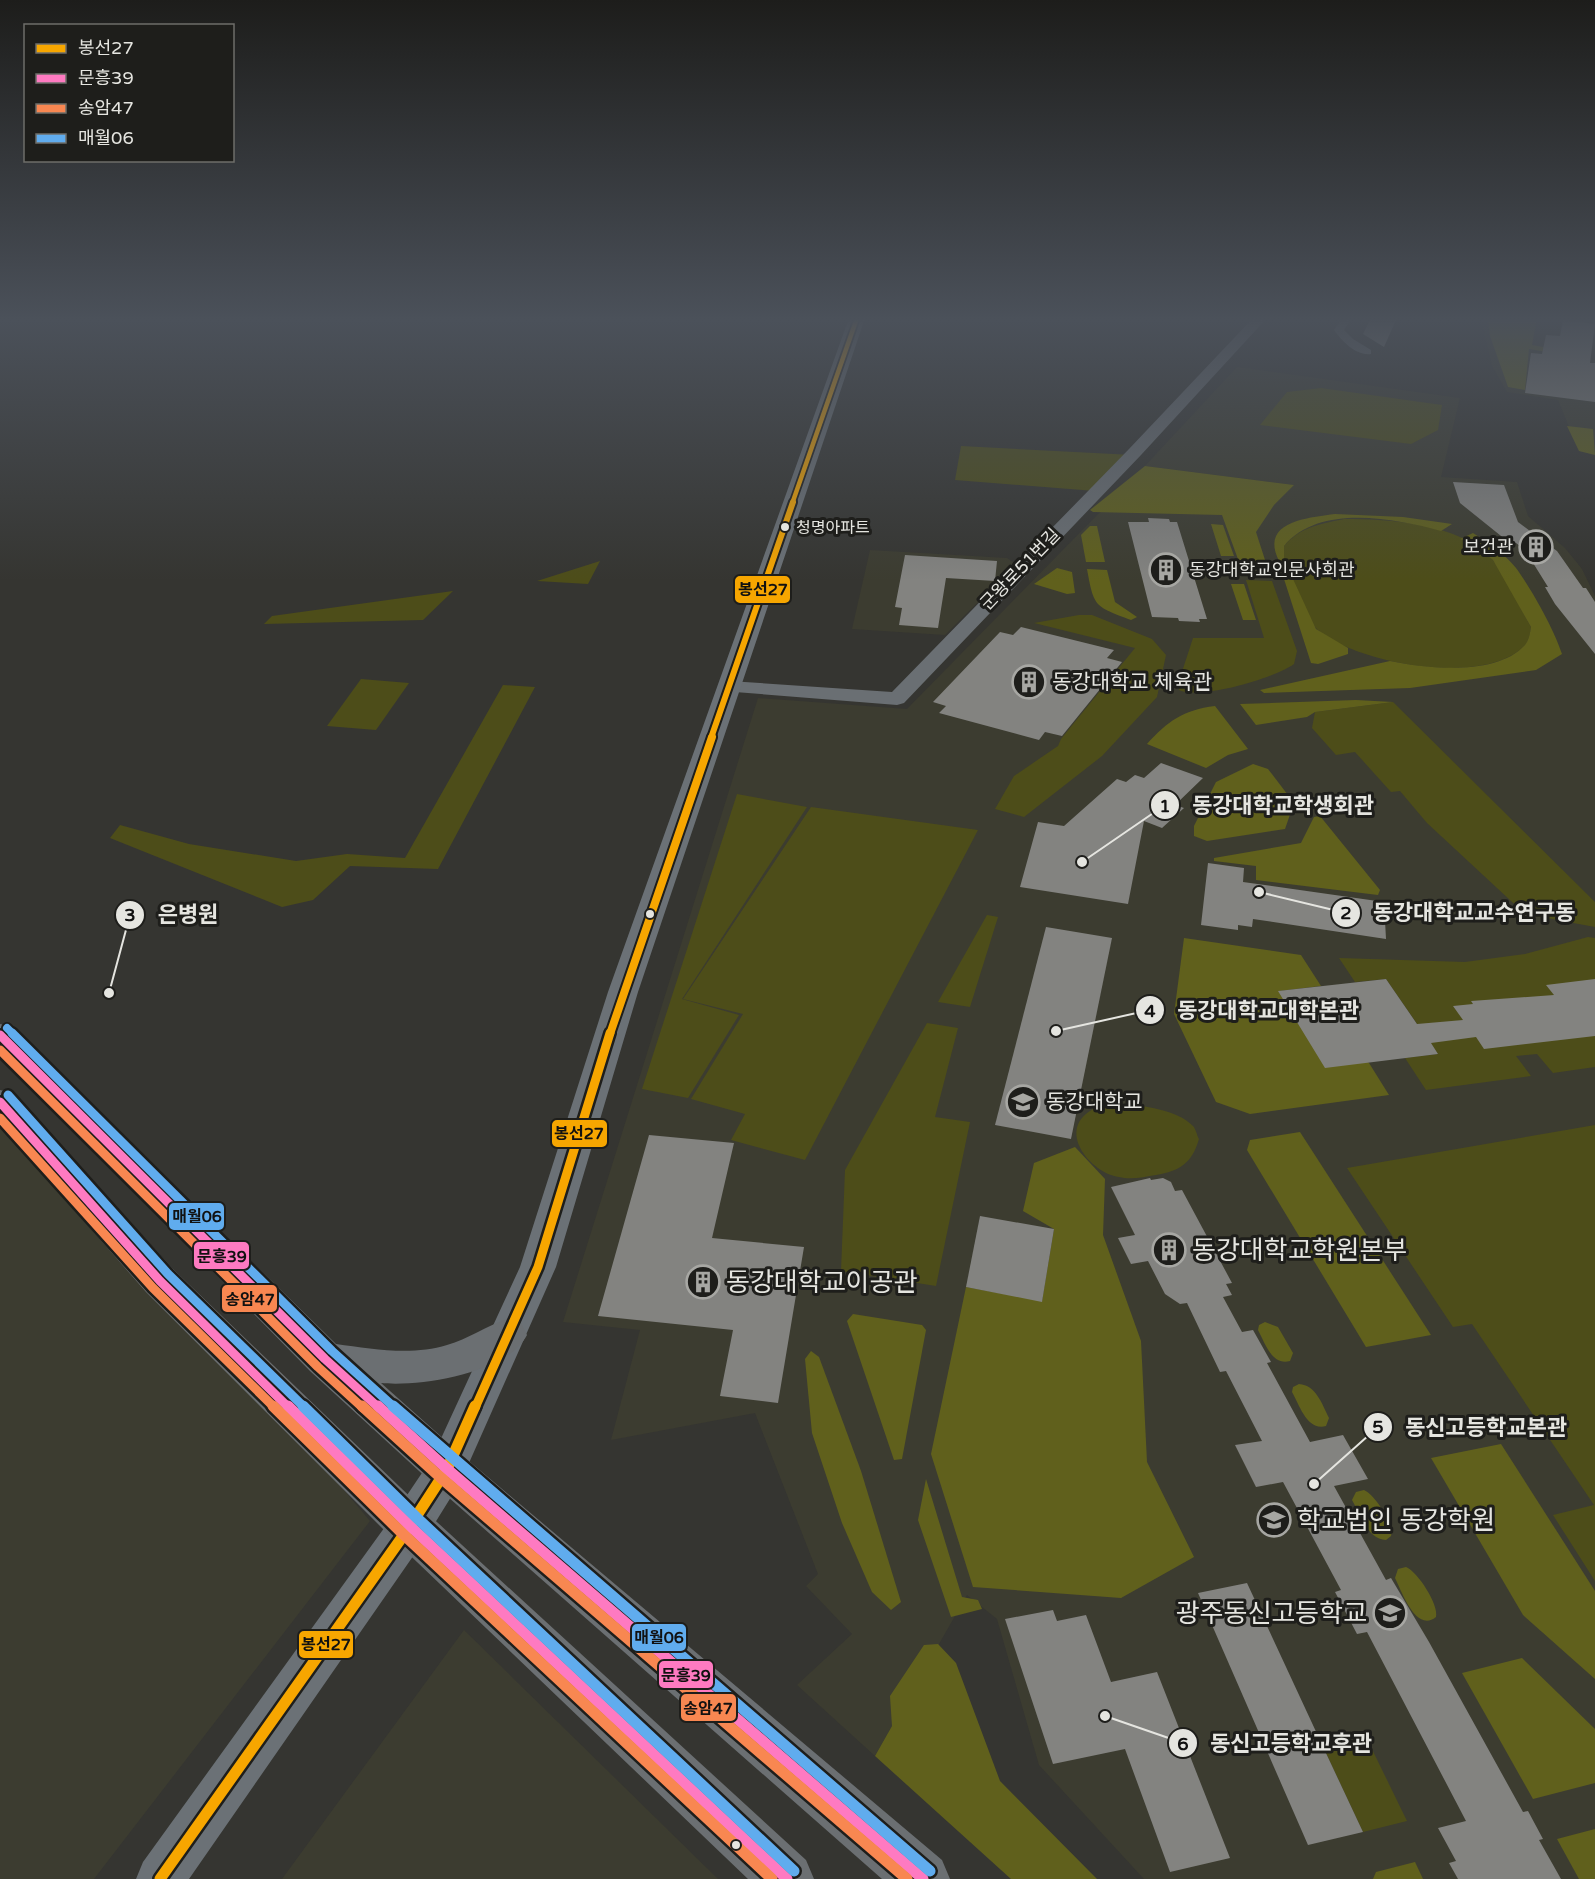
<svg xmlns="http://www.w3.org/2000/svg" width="1595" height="1879" viewBox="0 0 1595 1879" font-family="'Varela Round','Noto Sans KR',sans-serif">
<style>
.built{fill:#3c3c30}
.green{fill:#4d4d19}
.forest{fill:#60601c}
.building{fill:#838380}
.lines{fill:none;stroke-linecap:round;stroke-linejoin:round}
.minor{fill:#6a6f73;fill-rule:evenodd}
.tertiary{fill:#6a6f73;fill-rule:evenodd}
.secondary{fill:#6b7176;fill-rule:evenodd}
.primary{fill:#6b6f72;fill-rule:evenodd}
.bus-1-far4-casing{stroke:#1e1e1b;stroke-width:8}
.bus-1-far3-casing{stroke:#1e1e1b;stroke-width:10}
.bus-1-far2-casing{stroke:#1e1e1b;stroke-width:12}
.bus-1-far1-casing{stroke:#1e1e1b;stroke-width:14}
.bus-1-casing{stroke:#1e1e1b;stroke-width:16}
.bus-2-far1-casing{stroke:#1e1e1b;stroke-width:14}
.bus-2-casing{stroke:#1e1e1b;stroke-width:16}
.bus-3-far1-casing{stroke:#1e1e1b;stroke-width:14}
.bus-3-casing{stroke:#1e1e1b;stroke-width:16}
.bus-4-far2-casing{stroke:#1e1e1b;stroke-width:12}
.bus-4-far1-casing{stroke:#1e1e1b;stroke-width:14}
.bus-4-casing{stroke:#1e1e1b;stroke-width:16}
.bus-1-far4{stroke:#f7a600;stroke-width:4.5}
.bus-1-far3{stroke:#f7a600;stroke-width:6}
.bus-1-far2{stroke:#f7a600;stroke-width:8}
.bus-1-far1{stroke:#f7a600;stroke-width:9}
.bus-1{stroke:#f7a600;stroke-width:11}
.bus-2-far1{stroke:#fe7ac1;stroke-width:9}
.bus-2{stroke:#fe7ac1;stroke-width:11}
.bus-3-far1{stroke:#f88751;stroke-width:9}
.bus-3{stroke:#f88751;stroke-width:11}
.bus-4-far2{stroke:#60acee;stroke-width:8}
.bus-4-far1{stroke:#60acee;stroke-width:9}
.bus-4{stroke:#60acee;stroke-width:11}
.bus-dot{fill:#e5e5e0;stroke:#1e1e1b;stroke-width:2}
.labels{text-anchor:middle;stroke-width:6;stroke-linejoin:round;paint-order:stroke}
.far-bus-label{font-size:16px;fill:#e5e5e0;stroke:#1e1e1b;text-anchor:start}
.far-poi-label{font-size:18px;fill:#e5e5e0;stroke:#1e1e1b;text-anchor:end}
.far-street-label{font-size:18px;fill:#e5e5e0;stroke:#1e1e1b}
.poi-label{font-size:21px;fill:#e5e5e0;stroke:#1e1e1b;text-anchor:start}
.near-poi-label{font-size:26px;fill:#e5e5e0;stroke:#1e1e1b;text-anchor:start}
.leader{fill:none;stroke:#e5e5e0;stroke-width:2}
.callout-dot{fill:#e5e5e0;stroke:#1e1e1b;stroke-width:2}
.mark-label{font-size:18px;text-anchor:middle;font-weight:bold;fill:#111}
.callout-label{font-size:22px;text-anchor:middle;font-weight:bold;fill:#e5e5e0;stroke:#1e1e1b;stroke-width:6;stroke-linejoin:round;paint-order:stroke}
.line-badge{stroke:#1e1e1b;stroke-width:2}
.pale-badge-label{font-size:16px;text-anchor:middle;font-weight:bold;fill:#111}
</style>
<rect width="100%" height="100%" fill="#353531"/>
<!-- built -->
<g class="built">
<polygon points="1481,318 1595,318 1595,455 1579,451 1558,400 1507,392 1492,366"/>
<polygon points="1237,367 1460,398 1441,477 1517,482 1528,516 1565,548 1582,569 1595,596 1595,1879 1144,1879 1039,1765 997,1619 967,1595 875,1756 797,1685 852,1634 806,1586 818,1574 755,1413 611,1440 640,1330 563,1322 758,698 907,709 1109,503 1274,505 1294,485 1145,466"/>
<polygon points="870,550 1007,558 1016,564 945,635 852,629"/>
<polygon points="0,1122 257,1387 370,1521 94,1879 0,1879"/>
<polygon points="464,1630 718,1879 282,1879"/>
</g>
<!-- green -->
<g class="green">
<polygon points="1321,388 1442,405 1438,430 1411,444 1260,425 1287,392"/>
<polygon points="961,446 1133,455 1095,491 955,480"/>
<path d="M1344,519c46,0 115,4 148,40 12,12 29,51 39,68 -1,6 -2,13 -5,17 -38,44 -169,20 -208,-14 -6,-4 -32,-61 -34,-70 -1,-4 0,-9 0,-14 16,-19 36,-22 60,-27z"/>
<polygon points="600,561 588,584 537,581"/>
<path d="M1246,580l26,1 25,70 -3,13c-19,14 -93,36 -115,26l-1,-6 15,-46h71z"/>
<polygon points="453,591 423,620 264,624 272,616"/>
<polygon points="1079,615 1092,615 1152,639 1166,655 1157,697 1102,756 1024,817 995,809 1014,776 1058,746 1061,739 1135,648 1034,623"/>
<polygon points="361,679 409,683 376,730 327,726"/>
<polygon points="503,685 535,687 438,869 350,866 313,900 282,907 110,838 120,825 189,844 296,861 347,854 405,858"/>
<polygon points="1393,702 1595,902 1595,927 1525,914 1427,823 1400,791 1391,792 1355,752 1336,755 1312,728 1315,712"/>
<polygon points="737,794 807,807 682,999 739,1015 688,1098 642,1089"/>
<polygon points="811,807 978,830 805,1160 731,1140 745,1114 691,1099 743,1014 683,999"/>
<polygon points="987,915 998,917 970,1007 938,1002"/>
<polygon points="1588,937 1595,938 1595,1067 1553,1073 1537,1054 1516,1056 1531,1076 1426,1090 1405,1058 1438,1054 1386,979 1355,982 1339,958 1465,962 1525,954"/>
<polygon points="927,1023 958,1028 935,1117 970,1122 936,1286 841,1271 845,1170"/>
<path d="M1121,1104c21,1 57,6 72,22 3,3 4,10 6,13 -7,24 -19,32 -43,36 -12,2 -25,5 -37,2 -28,-4 -62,-45 -29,-66 9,-7 21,-6 31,-7z"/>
<polygon points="1595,1125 1595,1581 1553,1515 1594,1505 1472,1324 1453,1327 1347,1168"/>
<polygon points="1368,1741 1407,1821 1363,1832 1325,1751"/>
</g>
<!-- forest -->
<g class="forest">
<polygon points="1488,318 1537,318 1532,345 1572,352 1571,356 1529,349 1525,390 1508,387 1490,336"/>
<polygon points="1567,426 1593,429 1595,455 1579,451"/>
<polygon points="1145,466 1294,485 1274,505 1256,532 1266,563 1239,562 1222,515 1093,512 1090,510"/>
<path d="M1335,514l68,3 49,7 -11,7c-48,-13 -122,-27 -157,15v15h-5c-20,-40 29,-43 56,-47z"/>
<polygon points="1211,524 1223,525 1234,556 1221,556"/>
<polygon points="1090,526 1097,526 1105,562 1086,562 1081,535"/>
<path d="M1473,533c15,10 32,21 43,35 16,22 38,61 46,86l-26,16 -126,18 -146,5 -4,-3 130,-29c38,8 107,15 135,-16 4,-5 5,-12 6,-18l-38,-67 -19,-15 -14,-6z"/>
<polygon points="1057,568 1072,572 1075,593 1067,594 1034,584"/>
<path d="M1087,569l20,1 8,32 22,15 -6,3c-36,-14 -37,-12 -44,-51z"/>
<polygon points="1284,579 1293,579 1316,629 1348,648 1348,654 1318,664 1311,663"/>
<polygon points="1231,584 1244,584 1256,620 1243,620"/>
<polygon points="1356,700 1393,702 1315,712 1307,717 1256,725 1240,704"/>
<path d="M1215,706l33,43 -20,6 -22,13 -59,-24c21,-23 36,-34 68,-38z"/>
<polygon points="1253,764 1268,769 1294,803 1285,829 1207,841 1194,836 1194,826 1216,782"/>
<polygon points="1320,816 1380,890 1378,895 1256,880 1256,866 1214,861 1214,858 1301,843 1314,817"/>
<polygon points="1184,938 1301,955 1321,986 1279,991 1369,1063 1389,1095 1250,1114 1216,1102 1174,1014"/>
<polygon points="1300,1132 1431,1335 1366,1347 1247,1150 1250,1140"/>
<polygon points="1075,1147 1105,1179 1103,1235 1141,1341 1147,1462 1194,1557 1121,1598 973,1587 931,1454 966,1287 1042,1301 1054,1229 1023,1211 1034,1163"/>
<polygon points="853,1314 922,1325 926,1330 902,1459 894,1460 847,1321"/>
<path d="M1265,1322l13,5 15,26 -3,8c-18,5 -25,-18 -32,-31l1,-5z"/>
<polygon points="811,1351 819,1357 861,1471 901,1602 891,1610 872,1592 842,1523 812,1433 805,1359"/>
<path d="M1299,1384c17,1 23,20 30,34l-3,8c-19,5 -26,-20 -34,-34l1,-5z"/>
<polygon points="1501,1444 1595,1591 1595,1679 1523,1615 1431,1458"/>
<polygon points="926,1479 962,1597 978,1600 982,1609 951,1617 918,1520"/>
<path d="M1364,1490c11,5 30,34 27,46l-5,4c-19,-1 -25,-25 -34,-40l4,-8z"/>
<path d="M1406,1567c12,5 33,38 30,50 -20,16 -34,-25 -41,-39l3,-9z"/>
<polygon points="938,1644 956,1663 1000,1781 1097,1879 1011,1879 875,1756 892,1726 890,1696 924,1645"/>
<polygon points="1522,1658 1595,1729 1595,1783 1533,1799 1462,1673"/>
<polygon points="1595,1829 1595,1879 1579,1879 1557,1839"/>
<polygon points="1415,1862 1423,1879 1373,1879 1376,1872"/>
</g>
<!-- building -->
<g class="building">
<polygon points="1371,318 1392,318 1391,319 1396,320 1384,347 1363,334"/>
<polygon points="1563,320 1595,324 1590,363 1595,363 1595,402 1525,393 1531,353 1542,354 1546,335 1560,336"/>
<polygon points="1453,482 1504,485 1518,522 1557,551 1583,588 1586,588 1595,602 1595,654 1555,604 1545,587 1548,587 1525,550 1516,543 1511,544 1460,503"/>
<polygon points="1148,518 1169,519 1170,522 1177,522 1207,619 1199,619 1200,622 1179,621 1178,618 1152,617 1128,522 1149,522"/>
<polygon points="905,555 997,561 995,581 946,578 938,628 899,625 902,608 895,607"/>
<polygon points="1021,627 1114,650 1107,658 1122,662 1062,736 1045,732 1039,740 939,713 946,706 933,702 1000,632 1013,635"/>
<polygon points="1161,763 1203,778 1175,805 1184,808 1162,828 1144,821 1128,904 1020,887 1038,822 1064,826 1117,779 1126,782 1135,775 1144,778"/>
<polygon points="1208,863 1244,868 1243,882 1384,902 1386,939 1253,919 1252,927 1238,925 1238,930 1201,925"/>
<polygon points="1046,927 1112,938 1071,1139 995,1125"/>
<polygon points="1386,979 1417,1024 1463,1020 1453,1006 1473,1004 1471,1001 1554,995 1546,985 1595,979 1595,1036 1484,1049 1476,1037 1431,1043 1438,1054 1325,1068 1278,991"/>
<polygon points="649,1135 734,1143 712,1238 804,1247 778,1403 720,1396 733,1330 598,1316"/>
<polygon points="1150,1178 1151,1180 1163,1178 1171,1182 1175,1191 1182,1190 1232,1283 1226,1284 1232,1295 1223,1297 1242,1332 1253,1330 1271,1362 1267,1363 1310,1442 1343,1435 1368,1479 1334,1486 1386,1580 1391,1578 1429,1642 1523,1812 1528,1811 1543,1839 1539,1840 1561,1879 1458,1879 1449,1863 1456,1861 1438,1828 1466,1821 1367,1632 1357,1634 1335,1592 1341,1590 1283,1482 1256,1487 1235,1445 1262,1441 1226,1371 1220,1372 1187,1303 1180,1304 1165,1294 1148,1261 1131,1264 1118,1238 1135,1235 1111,1187"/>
<polygon points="980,1216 1054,1229 1042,1302 966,1287"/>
<polygon points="1247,1583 1325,1751 1363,1832 1308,1845 1198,1593"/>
<polygon points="1053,1610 1057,1621 1086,1615 1111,1682 1157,1672 1230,1858 1170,1872 1125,1749 1053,1764 1005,1619"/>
</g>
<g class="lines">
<!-- minor -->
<path class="minor" d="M1342,318h10l-8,12 9,9 18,11v4c-15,2 -29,-13 -37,-24z"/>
<!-- tertiary -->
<polygon class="tertiary" points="1253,318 1267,318 1141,455 904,703 897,705 722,691 719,687 722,683 729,681 892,692 1129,449"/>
<!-- secondary -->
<polygon class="secondary" points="849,318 865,318 638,992 556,1267 461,1481 425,1539 189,1879 136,1879 143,1862 395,1513 432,1458 520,1267 608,992"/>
<!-- primary -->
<g class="primary">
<path d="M0,1024l12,3 324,317c36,5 76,12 111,1 21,-6 39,-19 60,-26l14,4 6,12c-19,38 -107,52 -146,48l82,73 479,404 8,19h-68l-451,-397 -121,-111 -310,-316z"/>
<polygon points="0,1090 12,1093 174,1270 426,1512 806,1860 814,1879 748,1879 394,1540 146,1292 0,1125"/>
</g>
<defs>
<polyline id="bus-1-far4" points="792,504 857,318"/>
<polyline id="bus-1-far3" points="711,738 793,502"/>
<polyline id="bus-1-far2" points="610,1034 712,737"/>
<polyline id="bus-1-far1" points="475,1408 538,1267 610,1033"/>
<polyline id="bus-1" points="160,1879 410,1526 447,1469 475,1406"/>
<g id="bus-2-far1">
<polyline points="0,1035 325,1359 379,1408"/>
<polyline points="0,1102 160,1281 289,1408"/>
</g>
<g id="bus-2">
<polyline points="288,1406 410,1526 787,1879"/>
<polyline points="378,1406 447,1469 923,1879"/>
</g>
<g id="bus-3-far1">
<polyline points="0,1050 318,1367 363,1408"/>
<polyline points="0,1118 153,1288 275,1408"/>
</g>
<g id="bus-3">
<polyline points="273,1406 403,1534 772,1879"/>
<polyline points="362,1406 440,1477 907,1879"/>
</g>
<polyline id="bus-4-far2" points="7,1028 13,1034"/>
<g id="bus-4-far1">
<polyline points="12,1033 332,1351 395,1408"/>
<polyline points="8,1095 168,1274 305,1408"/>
</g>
<g id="bus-4">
<polyline points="303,1406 417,1518 794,1871"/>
<polyline points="393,1406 930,1871"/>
</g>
</defs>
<!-- bus-1-far4 casing -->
<use href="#bus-1-far4" class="bus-1-far4-casing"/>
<!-- bus-1-far3 casing -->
<use href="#bus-1-far3" class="bus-1-far3-casing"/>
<!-- bus-1-far2 casing -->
<use href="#bus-1-far2" class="bus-1-far2-casing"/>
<!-- bus-1-far1 casing -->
<use href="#bus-1-far1" class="bus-1-far1-casing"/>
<!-- bus-1 casing -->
<use href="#bus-1" class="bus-1-casing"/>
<!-- bus-2-far1 casing -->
<use href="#bus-2-far1" class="bus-2-far1-casing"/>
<!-- bus-2 casing -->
<use href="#bus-2" class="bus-2-casing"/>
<!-- bus-3-far1 casing -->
<use href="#bus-3-far1" class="bus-3-far1-casing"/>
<!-- bus-3 casing -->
<use href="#bus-3" class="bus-3-casing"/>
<!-- bus-4-far2 casing -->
<use href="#bus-4-far2" class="bus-4-far2-casing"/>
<!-- bus-4-far1 casing -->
<use href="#bus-4-far1" class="bus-4-far1-casing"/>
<!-- bus-4 casing -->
<use href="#bus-4" class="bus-4-casing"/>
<!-- bus-1-far4 -->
<use href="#bus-1-far4" class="bus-1-far4"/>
<!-- bus-1-far3 -->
<use href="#bus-1-far3" class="bus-1-far3"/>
<!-- bus-1-far2 -->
<use href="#bus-1-far2" class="bus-1-far2"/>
<!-- bus-1-far1 -->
<use href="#bus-1-far1" class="bus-1-far1"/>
<!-- bus-1 -->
<use href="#bus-1" class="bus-1"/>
<!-- bus-2-far1 -->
<use href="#bus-2-far1" class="bus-2-far1"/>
<!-- bus-2 -->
<use href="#bus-2" class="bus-2"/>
<!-- bus-3-far1 -->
<use href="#bus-3-far1" class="bus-3-far1"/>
<!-- bus-3 -->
<use href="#bus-3" class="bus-3"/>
<!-- bus-4-far2 -->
<use href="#bus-4-far2" class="bus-4-far2"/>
<!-- bus-4-far1 -->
<use href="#bus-4-far1" class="bus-4-far1"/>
<!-- bus-4 -->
<use href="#bus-4" class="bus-4"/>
</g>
<!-- sky -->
<linearGradient id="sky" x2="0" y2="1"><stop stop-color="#1d1d1b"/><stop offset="0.55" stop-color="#4b515a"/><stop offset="1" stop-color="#4b515a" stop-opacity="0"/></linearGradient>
<rect width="1595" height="581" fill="url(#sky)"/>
<!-- icons -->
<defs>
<symbol id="building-ring" viewBox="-11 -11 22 22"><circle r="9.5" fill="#1e1e1b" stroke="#a7a7a3" stroke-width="1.5"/><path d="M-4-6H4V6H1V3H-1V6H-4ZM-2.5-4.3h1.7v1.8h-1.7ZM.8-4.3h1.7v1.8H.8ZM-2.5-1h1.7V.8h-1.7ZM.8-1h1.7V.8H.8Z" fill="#a7a7a3"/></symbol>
<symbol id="university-ring" viewBox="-11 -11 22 22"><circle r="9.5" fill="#1e1e1b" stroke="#a7a7a3" stroke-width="1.5"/><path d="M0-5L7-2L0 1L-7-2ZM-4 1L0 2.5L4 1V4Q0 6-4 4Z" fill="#a7a7a3"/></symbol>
<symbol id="school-ring" viewBox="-11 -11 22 22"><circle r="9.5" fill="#1e1e1b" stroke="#a7a7a3" stroke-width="1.5"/><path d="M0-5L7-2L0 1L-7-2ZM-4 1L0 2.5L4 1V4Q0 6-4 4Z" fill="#a7a7a3"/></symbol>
</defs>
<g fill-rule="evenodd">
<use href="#building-ring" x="1517" y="528" width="38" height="38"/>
<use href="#building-ring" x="1147" y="551" width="38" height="38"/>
<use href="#building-ring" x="1010" y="663" width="38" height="38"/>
<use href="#university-ring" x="1004" y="1083" width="38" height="38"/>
<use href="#building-ring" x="1150" y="1231" width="38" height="38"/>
<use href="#building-ring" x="684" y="1263" width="38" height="38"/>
<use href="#school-ring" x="1255" y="1501" width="38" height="38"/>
<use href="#school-ring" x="1371" y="1594" width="38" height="38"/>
</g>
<!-- markers -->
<g class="bus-dot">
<circle cx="785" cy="527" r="5"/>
<circle cx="650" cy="914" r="5"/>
<circle cx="736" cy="1845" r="5"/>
</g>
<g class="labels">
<!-- far-bus labels -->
<g class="far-bus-label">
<text x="796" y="533">청명아파트</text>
</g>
<!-- far-poi labels -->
<g class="far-poi-label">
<text x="1513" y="553">보건관</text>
<text x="1189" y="576" text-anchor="start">동강대학교인문사회관</text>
</g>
<!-- far-street labels -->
<g class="far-street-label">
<text transform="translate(1020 569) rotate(-46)" y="6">군왕로51번길</text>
</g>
<!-- poi labels -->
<g class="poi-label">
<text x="1052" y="689">동강대학교 체육관</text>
<text x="1046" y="1109">동강대학교</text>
</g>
<!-- near-poi labels -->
<g class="near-poi-label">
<text x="1192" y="1259">동강대학교학원본부</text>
<text x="726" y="1291">동강대학교이공관</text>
<text x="1297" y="1529">학교법인 동강학원</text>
<text x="1367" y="1622" text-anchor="end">광주동신고등학교</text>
</g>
</g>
<!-- callouts -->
<path class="leader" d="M1082 862L1165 805M1259 892L1346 913M109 993L130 915M1056 1031L1150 1010M1314 1484L1378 1427M1105 1716L1183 1743"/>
<g class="callout-dot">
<circle cx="1082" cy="862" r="6"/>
<circle cx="1259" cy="892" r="6"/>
<circle cx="109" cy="993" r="6"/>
<circle cx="1056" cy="1031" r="6"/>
<circle cx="1314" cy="1484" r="6"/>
<circle cx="1105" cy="1716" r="6"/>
<circle cx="1165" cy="805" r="15"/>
<circle cx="1346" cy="913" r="15"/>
<circle cx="130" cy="915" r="15"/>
<circle cx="1150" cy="1010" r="15"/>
<circle cx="1378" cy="1427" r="15"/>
<circle cx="1183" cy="1743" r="15"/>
</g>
<g class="mark-label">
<text x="1165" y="812">1</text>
<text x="1346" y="919">2</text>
<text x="130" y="921">3</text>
<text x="1150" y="1017">4</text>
<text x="1378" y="1433">5</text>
<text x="1183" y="1750">6</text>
</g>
<g class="callout-label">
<text x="1283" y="813">동강대학교학생회관</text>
<text x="1474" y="920">동강대학교교수연구동</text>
<text x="188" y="922">은병원</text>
<text x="1268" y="1018">동강대학교대학본관</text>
<text x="1486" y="1435">동신고등학교본관</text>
<text x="1291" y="1751">동신고등학교후관</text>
</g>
<g class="line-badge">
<rect x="734" y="575" width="57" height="29" rx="6" fill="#f7a600"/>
<rect x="551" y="1119" width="57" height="29" rx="6" fill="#f7a600"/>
<rect x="168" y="1202" width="57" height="29" rx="6" fill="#60acee"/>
<rect x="193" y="1241" width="57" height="29" rx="6" fill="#fe7ac1"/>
<rect x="221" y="1284" width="57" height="29" rx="6" fill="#f88751"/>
<rect x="631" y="1623" width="56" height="29" rx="6" fill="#60acee"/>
<rect x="298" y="1630" width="56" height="29" rx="6" fill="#f7a600"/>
<rect x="658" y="1660" width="56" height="29" rx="6" fill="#fe7ac1"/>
<rect x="680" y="1693" width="57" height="29" rx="6" fill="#f88751"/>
</g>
<g class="pale-badge-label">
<text x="763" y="595">봉선27</text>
<text x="579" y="1139">봉선27</text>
<text x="197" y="1222">매월06</text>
<text x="222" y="1262">문흥39</text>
<text x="250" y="1305">송암47</text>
<text x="659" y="1643">매월06</text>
<text x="326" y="1650">봉선27</text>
<text x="686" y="1681">문흥39</text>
<text x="708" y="1714">송암47</text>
</g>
<!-- legend -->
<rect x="24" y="24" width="210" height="138" fill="#1e1e1b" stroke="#6e6e6a" stroke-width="1.5"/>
<rect x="36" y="44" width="30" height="9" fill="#f7a600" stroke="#6e6e6a" stroke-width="1.5"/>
<text x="78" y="54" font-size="18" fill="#e5e5e0">봉선27</text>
<rect x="36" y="74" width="30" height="9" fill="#fe7ac1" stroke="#6e6e6a" stroke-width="1.5"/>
<text x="78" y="84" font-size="18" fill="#e5e5e0">문흥39</text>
<rect x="36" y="104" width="30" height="9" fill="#f88751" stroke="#6e6e6a" stroke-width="1.5"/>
<text x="78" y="114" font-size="18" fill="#e5e5e0">송암47</text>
<rect x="36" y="134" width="30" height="9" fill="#60acee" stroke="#6e6e6a" stroke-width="1.5"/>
<text x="78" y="144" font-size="18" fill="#e5e5e0">매월06</text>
</svg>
